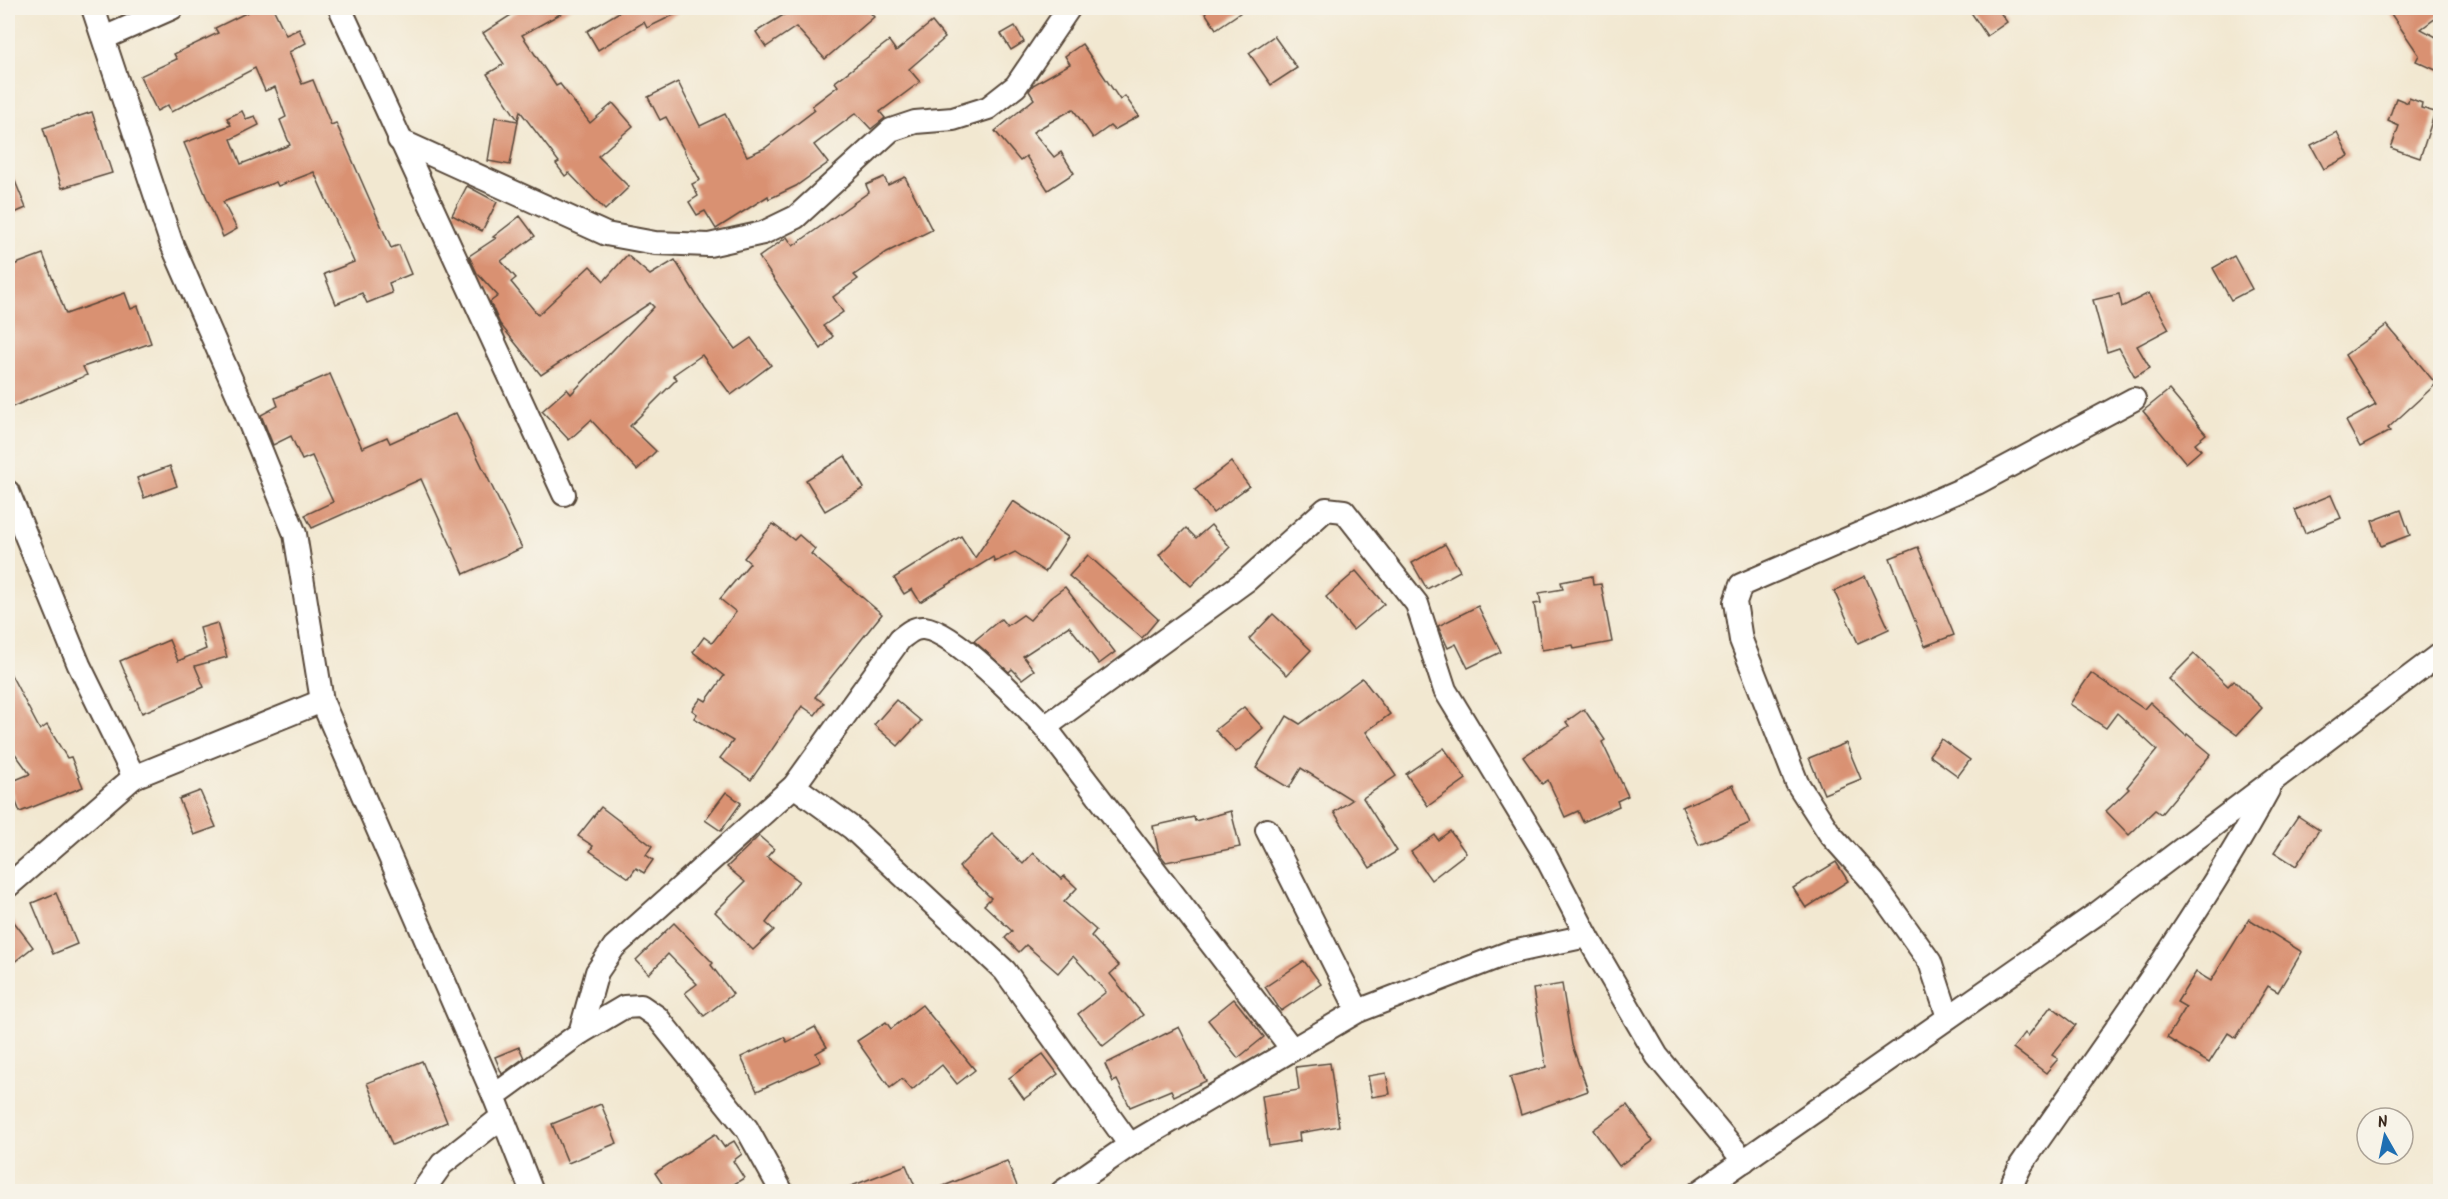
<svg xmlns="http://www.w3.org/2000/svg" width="2448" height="1199" viewBox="0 0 2448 1199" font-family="Kalam,sans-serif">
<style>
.building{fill:#d99172}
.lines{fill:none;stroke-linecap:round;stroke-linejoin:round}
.minor-casing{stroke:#564639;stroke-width:26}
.minor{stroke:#fff;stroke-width:22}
</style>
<rect width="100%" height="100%" fill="#f7f3e8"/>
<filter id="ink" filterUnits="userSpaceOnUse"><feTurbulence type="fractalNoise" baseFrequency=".0167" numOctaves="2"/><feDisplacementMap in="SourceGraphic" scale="12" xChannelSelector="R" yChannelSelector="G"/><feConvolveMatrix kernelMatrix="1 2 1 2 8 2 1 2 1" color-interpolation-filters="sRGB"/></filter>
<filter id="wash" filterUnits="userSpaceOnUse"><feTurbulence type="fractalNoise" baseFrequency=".008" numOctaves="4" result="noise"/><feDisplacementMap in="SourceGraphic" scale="24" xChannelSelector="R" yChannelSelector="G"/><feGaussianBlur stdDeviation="1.35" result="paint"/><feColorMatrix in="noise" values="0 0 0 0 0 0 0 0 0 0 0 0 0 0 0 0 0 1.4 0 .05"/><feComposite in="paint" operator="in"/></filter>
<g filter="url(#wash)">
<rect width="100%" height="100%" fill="#f2e8d1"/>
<g id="blocks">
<!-- building -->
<g class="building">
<polygon points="256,8 273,8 286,35 299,29 306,43 289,52 302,84 313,80 331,125 336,123 391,248 399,245 411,274 389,283 392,293 367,303 362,293 336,304 324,274 354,262 314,172 278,186 276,182 223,202 237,229 223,237 184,143 231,125 227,118 242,111 246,119 255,116 259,125 231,139 241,164 290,145 280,120 286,117 275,87 265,91 255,68 171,112 168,105 157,111 140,76 177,59 174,54 218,33 215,28"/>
<polygon points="522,8 571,8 522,35 556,86 560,84 590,123 613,103 633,126 598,156 629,187 605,210 569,173 565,176 556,164 559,162 520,111 518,120 487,74 504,64 483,33"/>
<polygon points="626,8 688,8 647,28 644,22 598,50 587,31"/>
<polygon points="779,8 866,8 874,17 825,59 796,27 766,47 756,32 785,14"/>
<polygon points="1202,8 1247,8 1216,29"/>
<polygon points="1968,8 1997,8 2007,22 1987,36"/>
<polygon points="2387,8 2440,8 2440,15 2421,29 2440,39 2440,72 2416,61 2419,55"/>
<polygon points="932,22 945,38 909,69 920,82 880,112 885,118 871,129 856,113 814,145 828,163 796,186 769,199 768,196 716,229 705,211 697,215 689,202 698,196 692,184 700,180 666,117 660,120 648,97 678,82 700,126 725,114 747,156 765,148 815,110 812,106 838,86 835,82 889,41 896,51"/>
<polygon points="1015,26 1024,42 1011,50 1001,34"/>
<polygon points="1274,36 1297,68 1271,85 1249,53"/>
<polygon points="1082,44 1120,100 1125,96 1139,116 1114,130 1110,126 1093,138 1073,109 1033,132 1054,157 1061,152 1074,173 1048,190 1026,156 1020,161 995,131 1034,99 1029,91 1033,85 1070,64 1065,56"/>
<polygon points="2396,98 2408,103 2409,98 2422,103 2421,108 2435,112 2420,158 2391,148 2399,126 2388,121"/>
<polygon points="92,112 112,173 62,188 43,128"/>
<polygon points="495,117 518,121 510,165 488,161"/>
<polygon points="2337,132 2349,156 2324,169 2311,145"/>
<polygon points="8,164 26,208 12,214 8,206"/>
<polygon points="884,177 888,185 905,177 932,230 887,252 854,275 858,279 833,297 843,312 823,326 833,336 821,349 759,257 787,237 793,246 869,192 866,185"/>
<polygon points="467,186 497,202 482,231 452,215"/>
<polygon points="520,216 535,236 501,261 516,278 511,282 538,315 590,266 604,281 627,255 650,275 675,260 705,309 735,349 751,338 771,365 731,395 702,355 673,375 677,379 630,426 656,451 637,470 591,420 569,440 542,411 567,389 571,394 654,307 650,303 541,375 500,324 490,302 498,296 477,273 469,256 496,238 493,237"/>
<polygon points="43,254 66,314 125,293 131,309 138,306 151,343 83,367 87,375 12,407 8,398 8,267"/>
<polygon points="2234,256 2252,289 2231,300 2213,268"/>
<polygon points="2149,293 2169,329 2137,346 2150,368 2135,377 2119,348 2107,352 2093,300 2119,294 2122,307"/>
<polygon points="2387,325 2436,384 2388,428 2390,431 2360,447 2346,421 2376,405 2345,355"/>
<polygon points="330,374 362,448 387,437 390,443 456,413 522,548 464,574 421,479 312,528 305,515 333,502 312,456 302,460 291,436 273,445 261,415 278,406 275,398"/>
<polygon points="2169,390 2206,434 2195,443 2201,450 2186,463 2143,411"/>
<polygon points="845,456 864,488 825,511 806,480"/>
<polygon points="1231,462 1249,486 1213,513 1195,490"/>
<polygon points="170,466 177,486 144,498 137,478"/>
<polygon points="2331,495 2341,518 2305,533 2295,510"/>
<polygon points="1013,501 1068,537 1045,572 1015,552 995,562 993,557 920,602 912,589 904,594 894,578 961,536 975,558"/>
<polygon points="2401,510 2410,535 2381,546 2372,521"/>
<polygon points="773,524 794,540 799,535 815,549 811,554 882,614 815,697 824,703 815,715 802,706 751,780 720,758 733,741 694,718 697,714 692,710 701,698 706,701 724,676 693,652 704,637 712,643 736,612 720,599 750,563 744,558"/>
<polygon points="1211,525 1230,547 1191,586 1159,555 1186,528 1196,538"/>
<polygon points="1445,544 1460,571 1427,589 1412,563"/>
<polygon points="1918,547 1954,635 1925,646 1890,558"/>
<polygon points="1088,555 1158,619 1142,638 1069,576"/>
<polygon points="1356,571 1384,604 1353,630 1326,597"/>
<polygon points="1592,576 1593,585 1601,584 1612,642 1574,649 1573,645 1542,650 1534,604 1541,603 1539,593 1563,589 1561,582"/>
<polygon points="1865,576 1889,629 1858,643 1834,591"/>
<polygon points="1065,587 1115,652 1099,664 1069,626 1023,656 1034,670 1022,679 1012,669 1009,672 974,641 1001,619 1007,626 1023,615 1030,620 1050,598"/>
<polygon points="1478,606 1501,652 1468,668 1456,644 1448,648 1438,626"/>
<polygon points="1273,614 1311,650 1287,675 1249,639"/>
<polygon points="217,623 227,657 195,666 204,687 142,713 120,661 169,640 178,661 206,649 200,628"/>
<polygon points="2194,654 2228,686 2234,680 2262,708 2237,735 2196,705 2169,679"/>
<polygon points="8,669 40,730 47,725 67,758 71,757 83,787 20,812 8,783 30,774 8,744"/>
<polygon points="2091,673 2144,709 2150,702 2186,736 2187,734 2211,754 2161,814 2155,810 2129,835 2106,811 2129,789 2127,787 2157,750 2117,713 2106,728 2070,704"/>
<polygon points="1362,678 1390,714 1366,732 1396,776 1363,798 1397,851 1370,868 1334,812 1352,800 1301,768 1289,788 1256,768 1287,716 1300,724"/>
<polygon points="896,700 921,721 898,746 874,725"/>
<polygon points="1244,707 1263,728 1236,752 1215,730"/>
<polygon points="1584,709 1605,740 1602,742 1628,796 1617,801 1619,806 1583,822 1578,811 1565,817 1548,780 1542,784 1523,757 1569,726 1566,722"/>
<polygon points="1941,739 1970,760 1958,776 1929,755"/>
<polygon points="1846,743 1861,779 1824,794 1809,758"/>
<polygon points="1444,748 1466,779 1428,806 1406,774"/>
<polygon points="1733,785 1750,823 1699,845 1682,807"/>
<polygon points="200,791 216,827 194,835 179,799"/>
<polygon points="726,792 741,803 721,831 705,820"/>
<polygon points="601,807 652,846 646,855 653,860 644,873 636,868 629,878 590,851 593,846 578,836"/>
<polygon points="1231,811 1240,847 1166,862 1159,853 1153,826 1194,817 1195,821"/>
<polygon points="2298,816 2319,830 2296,866 2274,852"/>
<polygon points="1450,831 1466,853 1431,880 1411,852 1435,835 1438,840"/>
<polygon points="992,834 1023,864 1033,853 1062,879 1064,876 1077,888 1064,902 1096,930 1091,936 1119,966 1110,974 1143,1015 1103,1046 1078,1014 1106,992 1073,956 1058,973 1026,945 1019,952 1005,938 1012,931 984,905 991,898 959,867"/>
<polygon points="759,836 774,849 767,857 799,881 766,923 774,930 753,950 715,912 745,882 727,867"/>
<polygon points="1836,862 1848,881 1806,908 1793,888"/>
<polygon points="56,893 77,944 53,954 32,903"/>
<polygon points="8,914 33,947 8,967"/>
<polygon points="2249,919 2302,952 2278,992 2268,986 2236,1038 2228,1033 2209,1063 2167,1038 2186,1007 2177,1002 2196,972 2211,981"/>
<polygon points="674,923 713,963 711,965 733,994 704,1016 685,993 697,984 668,954 649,974 636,960"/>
<polygon points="1304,961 1321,984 1281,1011 1265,987"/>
<polygon points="1562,984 1572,1045 1588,1091 1521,1115 1510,1077 1546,1067 1533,989"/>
<polygon points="1234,999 1264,1037 1238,1058 1208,1020"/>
<polygon points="922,1005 975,1070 957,1084 942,1065 912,1090 902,1079 890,1088 857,1041 886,1022 891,1029"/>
<polygon points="2051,1006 2076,1025 2052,1055 2058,1059 2046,1073 2013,1048 2025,1033 2028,1036"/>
<polygon points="815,1027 827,1047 816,1053 821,1062 757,1091 741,1057 784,1037 787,1042"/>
<polygon points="1179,1027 1206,1081 1174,1096 1171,1090 1130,1107 1117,1080 1113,1082 1105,1064"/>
<polygon points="519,1047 524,1058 502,1074 495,1057"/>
<polygon points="1043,1054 1058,1074 1024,1099 1009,1078"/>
<polygon points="422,1061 447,1122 392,1145 367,1083"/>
<polygon points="1330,1063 1339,1126 1299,1133 1300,1141 1269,1146 1262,1096 1299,1090 1296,1067"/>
<polygon points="1386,1073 1390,1094 1372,1097 1368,1076"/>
<polygon points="601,1104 617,1143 568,1163 552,1124"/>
<polygon points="1627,1105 1653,1141 1619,1166 1593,1130"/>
<polygon points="715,1134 724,1147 734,1141 742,1154 733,1161 744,1178 723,1191 667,1191 655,1173"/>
<polygon points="1007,1161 1019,1191 931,1191"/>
<polygon points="906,1165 917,1191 841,1191 841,1190"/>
</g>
</g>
</g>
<g filter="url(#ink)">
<use href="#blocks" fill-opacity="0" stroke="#564639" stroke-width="1.5"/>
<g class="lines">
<defs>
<g id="minor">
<polyline points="93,8 171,242 244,409 295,534 322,701 494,1096 532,1192"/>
<polyline points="340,8 564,494"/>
<polyline points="104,38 172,8"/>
<polyline points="399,140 606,234 655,243 709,245 763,233 796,217 891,130 915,122 953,119 988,108 1016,86 1069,8"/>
<polyline points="8,492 79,665 134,777 322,701"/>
<polyline points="1045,727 1292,1049"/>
<polyline points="794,786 852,828 1005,971 1130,1145 1358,1011 1508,953 1587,936"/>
<polyline points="1267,830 1358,1011"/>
<polyline points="8,886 134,777"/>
<polyline points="1948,1017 1930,962 1873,882 1830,834 1797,783 1741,640 1735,602 1741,585 1977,483 2134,399"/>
<path d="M580,1033l17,-61 17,-25 180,-161 106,-147c8,-6 14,-12 24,-11 31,4 99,75 121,99l202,-147 79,-71 18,2 73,93 28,86 99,163 43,83 70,120 87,105"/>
<polyline points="494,1096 580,1033 624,1007 641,1006 657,1017 747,1129 782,1192"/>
<polyline points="422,1192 442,1164 502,1117"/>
<polyline points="1062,1192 1130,1145"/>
<polyline points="1699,1192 2095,915 2440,654"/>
<path d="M2008,1192l13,-27c85,-123 175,-243 247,-375"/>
</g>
</defs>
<!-- minor casing -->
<use href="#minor" class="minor-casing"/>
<!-- minor -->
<use href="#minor" class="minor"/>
</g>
</g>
<!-- margin -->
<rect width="2448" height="1199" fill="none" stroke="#f7f3e8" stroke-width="30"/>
<!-- north arrow -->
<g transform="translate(2385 1136) rotate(351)"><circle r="28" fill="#f7f3e8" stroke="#aca397" stroke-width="1.5"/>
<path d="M0-4.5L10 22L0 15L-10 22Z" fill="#1f6fb2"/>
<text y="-9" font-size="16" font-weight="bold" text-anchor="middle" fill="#3b2a1e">N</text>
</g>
</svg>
